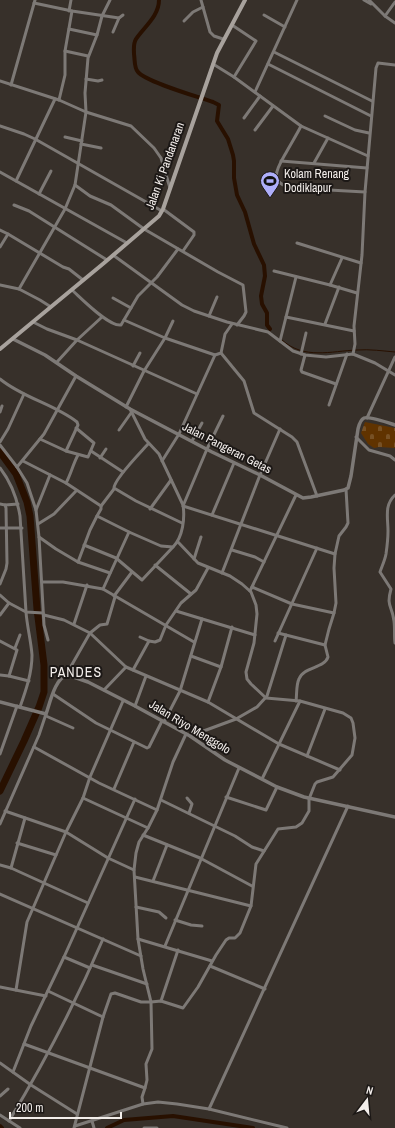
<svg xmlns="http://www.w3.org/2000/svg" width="395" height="1128" viewBox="0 0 395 1128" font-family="'Archivo Narrow',sans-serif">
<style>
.cemetery{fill:url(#cemetery-stones)}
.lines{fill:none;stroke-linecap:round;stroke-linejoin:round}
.stream{stroke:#281000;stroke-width:1}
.canal{stroke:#281000;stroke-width:4}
.river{stroke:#281000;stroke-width:7}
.minor{stroke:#7d7976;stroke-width:3}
.tertiary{stroke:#7d7976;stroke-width:3.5}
.secondary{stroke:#a8a29d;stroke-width:4}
.labels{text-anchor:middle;stroke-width:4;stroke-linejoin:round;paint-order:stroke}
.street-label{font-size:12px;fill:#f3eeeb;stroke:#1c1816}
.poi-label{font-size:12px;fill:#f3eeeb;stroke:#1c1816;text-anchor:start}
.quarter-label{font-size:14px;letter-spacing:1px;fill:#f3eeeb;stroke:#1c1816}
</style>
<defs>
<pattern id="cemetery-stones" width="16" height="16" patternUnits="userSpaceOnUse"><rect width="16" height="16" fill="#603300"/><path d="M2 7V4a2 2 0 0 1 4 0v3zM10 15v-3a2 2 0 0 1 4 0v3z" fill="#775125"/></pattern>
</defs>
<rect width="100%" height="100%" fill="#37302a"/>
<!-- cemetery -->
<polygon class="cemetery" points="365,422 395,428 395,448 379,447 374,448 368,444 361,433"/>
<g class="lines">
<!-- stream -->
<path class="stream" d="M282,340c22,20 49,11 75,10 13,-1 26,1 38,2"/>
<!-- canal -->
<g class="canal">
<path d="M159,0c0,16 -15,27 -23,39 -3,5 -2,10 -2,15 1,6 0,14 4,18 8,10 61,25 75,30l6,3 -2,16 11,18 5,16 1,6v17l3,17 8,17 9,32 10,21 1,11 -4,20 1,8 5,9v12l3,4"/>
<polyline points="0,1126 2,1128"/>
<polyline points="107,1128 124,1120 173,1116 253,1128"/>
</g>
<!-- river -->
<polyline class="river" points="0,452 16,474 27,502 30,516 37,609 44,665 44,692 39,707 24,741 0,791"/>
<!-- minor -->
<g class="minor">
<polyline points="201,0 210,32 214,36 223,39"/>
<polyline points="364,0 371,4"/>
<polyline points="369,0 385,16 395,23"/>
<polyline points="34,3 72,11 119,18 123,15"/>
<polyline points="69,11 71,0"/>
<polyline points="264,15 285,27"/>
<polyline points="385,16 395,2"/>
<polyline points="184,21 193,12 203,7"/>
<polyline points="232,25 256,41 234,77"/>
<polyline points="69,29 97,35"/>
<polyline points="113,32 119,18"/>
<polyline points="65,51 88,56"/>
<polyline points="274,52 372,101"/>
<path d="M213,64l21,13 67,49c-4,8 -9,16 -14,25 -9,16 -21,32 6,37l72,4"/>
<polyline points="268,64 371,116"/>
<polyline points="86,79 98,81 102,80"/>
<polyline points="0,81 59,100 86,112 131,126 154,148 161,158 170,188"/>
<polyline points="11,85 35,0"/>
<polyline points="255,92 297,0"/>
<polyline points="59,100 65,75 65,51 72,11"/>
<polyline points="325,116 355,130 369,133"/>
<polyline points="244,118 260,96"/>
<polyline points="0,126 24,134 35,139 162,211"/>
<polyline points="301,126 368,156"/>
<polyline points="255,130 273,106"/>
<polyline points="65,137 82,141"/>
<polyline points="81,144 101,148"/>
<polyline points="281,161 367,168"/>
<polyline points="314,163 328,138"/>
<polyline points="0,172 127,243"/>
<polyline points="16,181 55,99"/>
<polyline points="75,185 90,196 111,205 144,229 218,272 243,285 246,312 244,316 237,325"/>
<polyline points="39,194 51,171"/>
<polyline points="14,205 29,211 107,260"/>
<polyline points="163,209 194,232 194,235 183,251"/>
<polyline points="0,230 8,234 63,267 69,269 83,280"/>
<polyline points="297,243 361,263"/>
<polyline points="0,247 8,234"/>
<polyline points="113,255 182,305 194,311 227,322 268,332 293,351 305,355 326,357 353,354 375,363 395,375"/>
<polyline points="274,271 330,285 357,293"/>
<polyline points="0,285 19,289 40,300 51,307"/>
<polyline points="330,285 342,258"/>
<polyline points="19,289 65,209 75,185 86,112 85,93 88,58 97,35 102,16 110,0"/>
<path d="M72,290c9,8 37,37 49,35l17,-29 19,-19 21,-28"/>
<polyline points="113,298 131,308"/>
<polyline points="209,316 217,297"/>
<polyline points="286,317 354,331"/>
<polyline points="124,320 165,338 215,355"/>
<polyline points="33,322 47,329 77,340 197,394"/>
<polyline points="325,324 339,287"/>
<polyline points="280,341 296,277"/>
<polyline points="221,353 244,381 254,413 292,437 297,442 317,496"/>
<polyline points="301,354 306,333"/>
<polyline points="353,354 355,344 354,326 362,255 365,192 376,68 378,63 395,65"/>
<polyline points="305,355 301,370 302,372 336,384"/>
<polyline points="57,362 77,340 102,317"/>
<polyline points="133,366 140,353"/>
<path d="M0,379c23,19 54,25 77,43l1,3 -12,26"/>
<polyline points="329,405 347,354"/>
<polyline points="126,407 144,371 165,338 173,321"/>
<polyline points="0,412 2,406"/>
<polyline points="223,416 207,449 183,506 335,554"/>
<polyline points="367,418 395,357"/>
<polyline points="119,430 131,413"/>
<polyline points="356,437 369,450 390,456 395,460"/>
<polyline points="40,439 66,451 88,457 94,443 76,428"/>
<polyline points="192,441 202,423"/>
<polyline points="0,442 8,429 24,394"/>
<path d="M148,444c-7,8 -34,35 -34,44l22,13 46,22"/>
<polyline points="0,445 17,467"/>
<polyline points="91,451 123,472"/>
<polyline points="100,458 106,449"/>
<path d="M23,461l43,22 35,23v3l-4,7 32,16 32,14 12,1c10,-10 12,-29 10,-42l-24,-51 -14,-15 -15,-30"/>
<polyline points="162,461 179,434 215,355 221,353 225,334 232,324"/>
<path d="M0,468c11,14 17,30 20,48l6,96 17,1"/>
<path d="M66,483c5,-9 7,-19 12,-28"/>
<path d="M395,495c-11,10 -7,23 -7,36 0,8 -1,16 -2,23 -1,6 -4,12 -6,18l11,17c-5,18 1,16 3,32 1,7 0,15 1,22"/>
<polyline points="0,504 5,505 6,508 7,563 6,569 0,584"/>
<polyline points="5,505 18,504"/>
<polyline points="101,506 114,489"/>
<polyline points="150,509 171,480"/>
<polyline points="36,510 50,475"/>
<polyline points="212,515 234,463"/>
<polyline points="38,524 54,514 76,491"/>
<polyline points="0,528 22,528"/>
<polyline points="39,537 56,549 78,562 110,573"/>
<polyline points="178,542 198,563 230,576 242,584 251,592 256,605 257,614 254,643 246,672 247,679 251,684 266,698 300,701 343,713 351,718 353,723 355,738 352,755 333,777 317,782 315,784 309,799 309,811 302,823 296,827 278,829 256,864 251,906 240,933 235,938 229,938 226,940 216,955 198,987 183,1008 161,1001 151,1002 143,969 138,939 134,870 136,853 139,842 148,828 157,810 173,762 186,734"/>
<polyline points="84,545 116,558 142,580 173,547"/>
<polyline points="232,550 255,557 264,562"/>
<polyline points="194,559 201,537"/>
<polyline points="78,562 90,530 97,516"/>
<polyline points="155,565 191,594"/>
<polyline points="222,573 260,475 280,429"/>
<polyline points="42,582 63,582 103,589 194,642"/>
<polyline points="252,587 292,604 334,613"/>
<polyline points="103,589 129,532"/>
<polyline points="250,591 296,495"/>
<path d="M0,595l9,8 17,9c1,14 5,29 6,43 0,18 -6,35 -12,52"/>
<polyline points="114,596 132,572"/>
<polyline points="176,611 255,635"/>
<polyline points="0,615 9,603"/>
<polyline points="44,615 64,620 90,633 126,667 208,702 279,744 340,770"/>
<polyline points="74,624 87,585"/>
<polyline points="278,633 325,645"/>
<polyline points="140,637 149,641"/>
<polyline points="48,640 44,625 39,537 36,510 27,483 17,467 44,434 76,376"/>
<polyline points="0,641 17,650 9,676"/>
<polyline points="275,641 317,548"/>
<polyline points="15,648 20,635"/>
<polyline points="191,656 221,667"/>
<polyline points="133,670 149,641 155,642 160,640 166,625 181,603 196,590 208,568"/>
<polyline points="0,675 9,676 29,681"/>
<polyline points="66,675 90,633 100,625 107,624 115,597"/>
<polyline points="104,690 126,667"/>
<polyline points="53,694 96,723 147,748 149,747 162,721"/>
<path d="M296,701c1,-7 0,-16 3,-22 5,-13 25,-10 29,-22l-3,-12 4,-16 5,-16 2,-10 -2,-35 1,-14 4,-18 7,-9 2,-4 -2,-34"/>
<polyline points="208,702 221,667 232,627"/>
<polyline points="135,706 146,676"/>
<polyline points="46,716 73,728"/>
<polyline points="164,722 180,691 202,619"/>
<polyline points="190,736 236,719 257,707 267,696 286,635"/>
<polyline points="34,747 99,783 157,810"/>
<polyline points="0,754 17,706"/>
<polyline points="307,756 325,709"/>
<polyline points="262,779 300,701"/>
<polyline points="114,789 134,742"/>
<polyline points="226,797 266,810 277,787"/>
<polyline points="83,798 148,828"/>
<polyline points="187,798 192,804 189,813"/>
<polyline points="161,800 235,836 252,847 264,851"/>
<polyline points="5,811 66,832 108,858 134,870"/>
<polyline points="0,824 39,735 46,714"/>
<polyline points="143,835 200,858 252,886"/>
<polyline points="17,843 56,855"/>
<polyline points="0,865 11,868 88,903"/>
<polyline points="11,868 25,818"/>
<polyline points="135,877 251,906"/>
<polyline points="153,881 167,845"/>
<polyline points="0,894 141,956"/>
<polyline points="136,907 159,912 166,918"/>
<polyline points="175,920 191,925 202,926"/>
<polyline points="138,939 212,961"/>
<polyline points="165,946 239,768"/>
<polyline points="64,957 90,968"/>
<polyline points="92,965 147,984"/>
<polyline points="210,966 265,989"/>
<polyline points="0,987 46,996"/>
<polyline points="16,990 27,922 66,832 83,798 90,777 123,701"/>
<polyline points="48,991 103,1017"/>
<polyline points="161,1001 178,950"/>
<polyline points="24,1044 145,1088 142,1097 143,1104"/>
<polyline points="0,1063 31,1085 77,1114"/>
<polyline points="13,1072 31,1026 64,957 135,799"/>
<polyline points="0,1096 8,1089"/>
<polyline points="209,1109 348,806"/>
<polyline points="0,1115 20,1128"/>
<path d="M9,1121c35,-58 67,-119 94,-182"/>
<polyline points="92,1121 94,1128"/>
<polyline points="75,1126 143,1104 158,1102 177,1104 209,1109 287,1128"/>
<polyline points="74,1128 103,1017 111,994 115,993 141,1002 151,1002 152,1049 146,1064 147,1080 145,1088"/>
<polyline points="144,1128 157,1128"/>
</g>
<!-- tertiary -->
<g class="tertiary">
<path d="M13,339l32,16 31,21 54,33 82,43 48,23 43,23 8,-1 33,-7 4,-2 3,-12 7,-47c1,-4 2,-9 6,-11 5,-2 25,5 31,7"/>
<path d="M0,702l46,12c4,-11 9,-37 22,-39l20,7 47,24 55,30 35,24 52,27 27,10 91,20"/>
</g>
<!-- secondary -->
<polyline class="secondary" points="0,349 104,263 159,216 163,209 217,53 245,0"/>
</g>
<!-- icons -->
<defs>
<symbol id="stadium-pin" viewBox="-11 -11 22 30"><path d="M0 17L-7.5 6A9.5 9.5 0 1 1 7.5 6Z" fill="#aeaefa" stroke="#1c1816"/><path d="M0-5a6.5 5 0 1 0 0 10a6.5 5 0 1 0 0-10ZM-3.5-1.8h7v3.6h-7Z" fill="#111"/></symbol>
</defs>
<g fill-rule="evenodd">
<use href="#stadium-pin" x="259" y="170" width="22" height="30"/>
</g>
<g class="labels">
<!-- street labels -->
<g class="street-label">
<text transform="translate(165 166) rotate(-70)" y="4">Jalan Ki Pandanaran</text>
<text transform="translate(227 448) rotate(27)" y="4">Jalan Pangeran Getas</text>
<text transform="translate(190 727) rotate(31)" y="4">Jalan Riyo Menggolo</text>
</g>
<!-- poi labels -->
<g class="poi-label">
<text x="284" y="178">Kolam Renang<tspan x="284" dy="14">Dodiklapur</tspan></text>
</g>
<!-- quarter labels -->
<g class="quarter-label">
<text x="76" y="677">PANDES</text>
</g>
</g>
<!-- north arrow -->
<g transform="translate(367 1100) rotate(16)" stroke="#1c1816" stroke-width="3" paint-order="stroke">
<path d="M0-3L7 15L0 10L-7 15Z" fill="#f3eeeb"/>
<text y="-6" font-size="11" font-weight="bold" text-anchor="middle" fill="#f3eeeb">N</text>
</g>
<!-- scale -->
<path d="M10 1112v6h111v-6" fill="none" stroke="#f3eeeb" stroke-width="2"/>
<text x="16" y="1112" font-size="12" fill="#f3eeeb" stroke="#1c1816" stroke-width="3" paint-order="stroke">200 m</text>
</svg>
